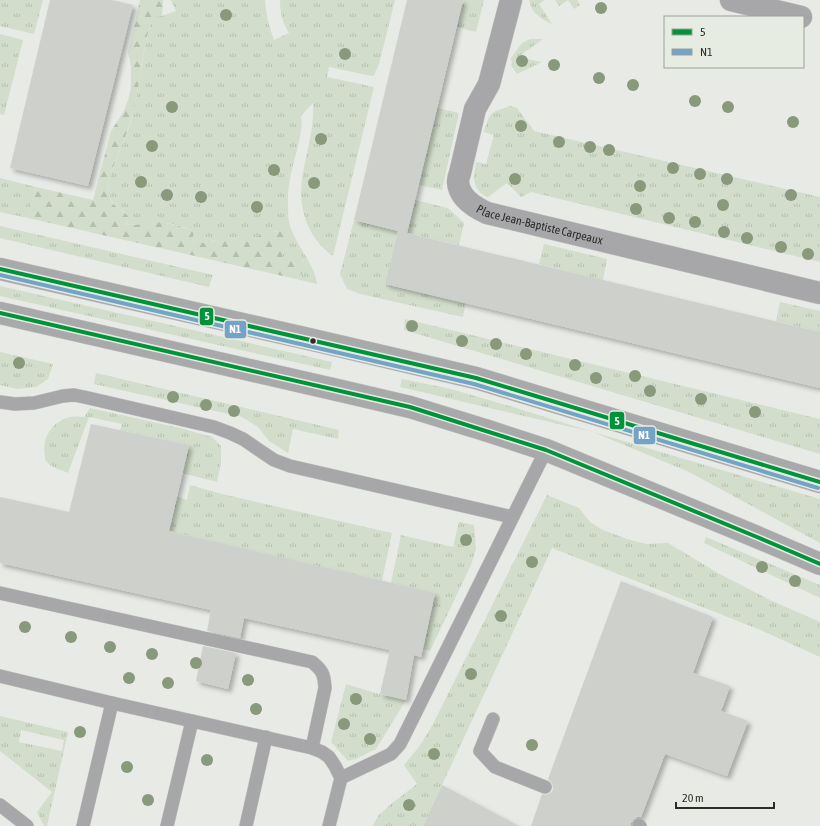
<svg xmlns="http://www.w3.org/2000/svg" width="820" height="826" viewBox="0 0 820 826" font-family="'Asap Condensed',sans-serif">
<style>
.grass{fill:url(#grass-tufts);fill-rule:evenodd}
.forest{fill:url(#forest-firs)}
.building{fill:#ced0cc;filter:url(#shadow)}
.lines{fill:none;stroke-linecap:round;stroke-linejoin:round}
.service-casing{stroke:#c5c7c4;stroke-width:14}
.minor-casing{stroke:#c5c7c4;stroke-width:23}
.primary-casing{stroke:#c5c7c4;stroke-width:23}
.service{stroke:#a7a7aa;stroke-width:13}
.minor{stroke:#a7a7aa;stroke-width:22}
.primary{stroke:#a9a9ac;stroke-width:22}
.bus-1-casing{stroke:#e7ece3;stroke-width:7}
.bus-2-casing{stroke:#e7ece3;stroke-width:7}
.bus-1{stroke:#00933a;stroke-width:4}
.bus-2{stroke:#74a3c8;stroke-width:4}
.tree{fill:#88997c}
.bus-dot{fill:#2b2d2a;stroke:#e7ece3;stroke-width:1.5}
.labels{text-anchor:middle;stroke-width:4;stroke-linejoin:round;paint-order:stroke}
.street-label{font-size:12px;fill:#2b2d2a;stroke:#e7ece3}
.line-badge{stroke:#e7ece3;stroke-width:1.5}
.badge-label{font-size:11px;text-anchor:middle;font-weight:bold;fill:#fff}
</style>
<defs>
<pattern id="grass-tufts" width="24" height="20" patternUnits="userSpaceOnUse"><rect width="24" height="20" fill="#d2decb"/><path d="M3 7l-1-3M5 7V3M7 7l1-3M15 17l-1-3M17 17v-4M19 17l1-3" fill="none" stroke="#b4bfae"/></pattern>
<pattern id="forest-firs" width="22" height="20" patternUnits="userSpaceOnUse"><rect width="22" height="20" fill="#d2decb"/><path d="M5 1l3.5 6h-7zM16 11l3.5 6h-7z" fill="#b4bfae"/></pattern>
<filter id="shadow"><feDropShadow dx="3.5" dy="3.5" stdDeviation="2" flood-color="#0004"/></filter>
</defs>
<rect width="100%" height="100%" fill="#e7eae5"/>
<!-- grass -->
<g class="grass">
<polygon points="0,0 43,0 34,34 0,26"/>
<path d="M171,0h94c1,14 4,27 9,40l15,-7c-7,-11 -9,-21 -9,-33h115l-16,64 -5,11 -2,1 -43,-9 -2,10 47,10 -41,169c-11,-8 -18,-16 -24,-28 -5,-11 -8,-24 -8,-36 1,-30 14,-58 12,-89l-12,13c2,10 -1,20 -3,30 -5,19 -11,39 -10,58 0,8 0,17 3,25 7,19 23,34 26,55l-21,-5 8,-8v-10l-10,-3 -12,-2c4,-6 9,-13 5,-21l-11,-4 -32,11 -11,-4 -19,2 -4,3h-14l-3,-1 -1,-2 2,-8c-10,-7 -32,-11 -44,-9 -8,0 -17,4 -25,0l3,-5 -2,-5c-12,-7 -19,-14 -17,-29 0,-8 4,-16 7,-23 5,-14 11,-27 15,-40 10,-35 10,-71 22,-105h9l14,-5z"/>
<polygon points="463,0 484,0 476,32 457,27"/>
<path d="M529,0h16l-6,4 13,20c-12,-6 -20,-10 -23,-24z"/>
<polygon points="555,0 577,0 580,5 574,9 568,0 559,6"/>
<polygon points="0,34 23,40 4,115 0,114"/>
<polygon points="530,39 543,39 518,57 542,62 517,74 512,67 511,58 522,43"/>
<path d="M511,106l6,2 17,23 286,66v65l-289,-70 -10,5 -14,-14 -19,14c-8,-2 -13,-10 -14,-18 -1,-5 2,-11 2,-17l10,2 8,-29 -10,-3c6,-21 7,-20 27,-26z"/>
<polygon points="437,108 459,113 442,190 419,185"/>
<polygon points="0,178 36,187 28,218 0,212"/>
<polygon points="415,200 448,208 464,223 459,245 407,233"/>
<polygon points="354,220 398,231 385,284 466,303 463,317 360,294 347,289 340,274"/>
<polygon points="0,226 213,275 209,287 0,238"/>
<polygon points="544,244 607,259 603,280 539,264"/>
<polygon points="0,286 332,362 330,370 0,296"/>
<polygon points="780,302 820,311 820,332 776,321"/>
<polygon points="405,319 820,419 820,454 404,330"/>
<polygon points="0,352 53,364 48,379 36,387 17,389 0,385"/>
<polygon points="96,373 339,430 338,439 293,429 288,453 269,441 258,427 242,417 94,384"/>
<polygon points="402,379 451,389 513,407 593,432 820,499 820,543 689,472 593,432 400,387"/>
<path d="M90,408l90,20 32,9 9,9v17l-4,19 -35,-9 7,-28 -69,-15 2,-6 -33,-7 -21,56c-7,-3 -16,-5 -22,-12 -1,-2 -1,-3 -1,-5 -3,-14 3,-28 15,-35 7,-5 16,-5 24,-4z"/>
<polygon points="190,485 226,495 392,533 382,581 169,531 177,497 187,500"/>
<polygon points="547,495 579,508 590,522 603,530 627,539 646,544 668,543 718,573 770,600 820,622 820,657 758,629 552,548 423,826 373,826 378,816 391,804 417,784 404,765 419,747 433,724"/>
<polygon points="459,522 474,525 476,549 471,565 430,651 423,649 435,593 391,583 401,535 453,547"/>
<polygon points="706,537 820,585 820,598 704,543"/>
<polygon points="346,684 379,694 406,700 376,749 356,759 348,761 331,742"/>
<path d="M0,716l68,16 -21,94h-3l-7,-14 15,-20 -52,-41zM21,730l43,10 -2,11 -43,-9z"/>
</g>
<!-- forest -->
<path class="forest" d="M140,0h23v6l-1,10 -9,1c-11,29 -12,61 -19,92 -4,15 -9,29 -15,44 -5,12 -12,26 -10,40 2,15 12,14 19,23v2l-3,5c8,5 19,-1 28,-1 12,0 31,4 41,10l-2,8 1,2 3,1h14l9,-5 11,-1 14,5c10,-3 33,-16 42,-8 2,2 4,4 3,8 -1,5 -4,10 -7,14 8,1 19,1 24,8l-2,7 -8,8 -268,-61 8,-31 57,13 18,-69 13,-20 4,-11 3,-12v-22l-3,-14z"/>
<!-- building -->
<g class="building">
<polygon points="50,0 112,0 133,5 88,186 10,168"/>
<polygon points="407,0 463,0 407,233 820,332 820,388 385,284 398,231 354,220"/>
<polygon points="91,424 189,445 169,531 435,593 421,657 414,655 406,700 380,694 390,650 244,618 240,638 207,631 211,610 0,563 0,497 69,512"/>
<polygon points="621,581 713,617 693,673 730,686 721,711 748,721 727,776 665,754 641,817 637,817 634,819 631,823 631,826 531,826 542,794 546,795 550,793 553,790 553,785 551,782 548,779"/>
<polygon points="203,646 236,653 228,689 196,681"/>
<polygon points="442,785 519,826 423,826"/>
</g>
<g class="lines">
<defs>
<g id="service">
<polyline points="0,402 15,404 34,403 63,396 74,395 84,397 214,427 230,433 243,439 259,450 274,460 290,466 512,517"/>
<path d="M0,593l312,69c11,9 12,12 13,26l-13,60"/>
<polyline points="0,676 112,703 312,748 322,752 329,757 335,766 341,778 329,826"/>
<polyline points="493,719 480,751 495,767 545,787"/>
<polyline points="341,778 391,754 400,744 546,450"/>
<polyline points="0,805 27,826"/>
<polyline points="639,825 640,826"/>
<polyline points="83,826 112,703"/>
<polyline points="167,826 192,721"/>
<polyline points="246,826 266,737"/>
</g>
<g id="minor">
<path id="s1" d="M511,0l-22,84 -14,25 -15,64c-1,3 -2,6 -2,9 1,16 16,25 29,31l333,80"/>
<polyline points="731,0 801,17"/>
</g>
<g id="primary">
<polyline points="0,269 313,340 476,378 820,482"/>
<polyline points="0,313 337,390 410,407 488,431 546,450 757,537 820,564"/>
</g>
</defs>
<!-- service casing -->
<use href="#service" class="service-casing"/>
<!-- minor casing -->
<use href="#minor" class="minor-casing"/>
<!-- primary casing -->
<use href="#primary" class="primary-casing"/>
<!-- service -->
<use href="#service" class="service"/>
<!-- minor -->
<use href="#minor" class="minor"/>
<!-- primary -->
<use href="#primary" class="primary"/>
<defs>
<g id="bus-1">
<polyline points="0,269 476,378 820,482"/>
<polyline points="0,313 410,407 546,450 757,537 820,564"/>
</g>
<polyline id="bus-2" points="0,275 474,384 818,488"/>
</defs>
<!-- bus-1 casing -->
<use href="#bus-1" class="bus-1-casing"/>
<!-- bus-2 casing -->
<use href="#bus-2" class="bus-2-casing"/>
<!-- bus-1 -->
<use href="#bus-1" class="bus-1"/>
<!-- bus-2 -->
<use href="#bus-2" class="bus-2"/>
</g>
<!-- trees -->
<g class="tree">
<circle cx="601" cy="8" r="6"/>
<circle cx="226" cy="15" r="6"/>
<circle cx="345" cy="54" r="6"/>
<circle cx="522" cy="61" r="6"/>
<circle cx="554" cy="65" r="6"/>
<circle cx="599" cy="78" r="6"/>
<circle cx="633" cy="85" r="6"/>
<circle cx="695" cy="101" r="6"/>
<circle cx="172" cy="107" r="6"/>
<circle cx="728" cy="107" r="6"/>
<circle cx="793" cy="122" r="6"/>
<circle cx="521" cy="126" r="6"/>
<circle cx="321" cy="139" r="6"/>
<circle cx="559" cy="142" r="6"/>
<circle cx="152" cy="146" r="6"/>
<circle cx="590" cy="147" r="6"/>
<circle cx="609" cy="150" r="6"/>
<circle cx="673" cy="168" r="6"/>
<circle cx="274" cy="170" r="6"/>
<circle cx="700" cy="174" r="6"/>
<circle cx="515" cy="179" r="6"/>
<circle cx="727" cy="179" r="6"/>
<circle cx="141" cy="182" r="6"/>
<circle cx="314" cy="183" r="6"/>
<circle cx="640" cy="186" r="6"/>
<circle cx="167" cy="195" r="6"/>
<circle cx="791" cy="195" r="6"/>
<circle cx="201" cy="197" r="6"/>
<circle cx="723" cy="205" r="6"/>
<circle cx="257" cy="207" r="6"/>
<circle cx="636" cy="209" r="6"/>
<circle cx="669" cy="218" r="6"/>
<circle cx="695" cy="222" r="6"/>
<circle cx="724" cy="232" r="6"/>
<circle cx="747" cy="238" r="6"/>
<circle cx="781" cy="247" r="6"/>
<circle cx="808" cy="254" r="6"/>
<circle cx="412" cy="326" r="6"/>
<circle cx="462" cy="341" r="6"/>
<circle cx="496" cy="344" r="6"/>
<circle cx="526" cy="354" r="6"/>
<circle cx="19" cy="363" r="6"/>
<circle cx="575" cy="365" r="6"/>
<circle cx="635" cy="376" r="6"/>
<circle cx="596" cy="378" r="6"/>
<circle cx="650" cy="391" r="6"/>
<circle cx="173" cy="397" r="6"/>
<circle cx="701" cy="399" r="6"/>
<circle cx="206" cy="405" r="6"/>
<circle cx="234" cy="411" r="6"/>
<circle cx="755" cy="412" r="6"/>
<circle cx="466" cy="540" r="6"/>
<circle cx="532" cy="562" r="6"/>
<circle cx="762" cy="567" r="6"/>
<circle cx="795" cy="581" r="6"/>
<circle cx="501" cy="616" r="6"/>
<circle cx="25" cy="627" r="6"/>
<circle cx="71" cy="637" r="6"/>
<circle cx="110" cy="647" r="6"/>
<circle cx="152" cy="654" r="6"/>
<circle cx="196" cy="663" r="6"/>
<circle cx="471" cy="674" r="6"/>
<circle cx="129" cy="678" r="6"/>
<circle cx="248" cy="680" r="6"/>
<circle cx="168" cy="683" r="6"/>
<circle cx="356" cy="699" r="6"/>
<circle cx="256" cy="709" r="6"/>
<circle cx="344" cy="724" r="6"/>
<circle cx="80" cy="732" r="6"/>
<circle cx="370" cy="739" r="6"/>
<circle cx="532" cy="745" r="6"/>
<circle cx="434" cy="754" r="6"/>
<circle cx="207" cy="760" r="6"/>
<circle cx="127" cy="767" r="6"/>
<circle cx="148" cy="800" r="6"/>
<circle cx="409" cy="805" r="6"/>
</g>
<!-- markers -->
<circle class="bus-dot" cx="313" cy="341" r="3.5"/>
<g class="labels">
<!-- street labels -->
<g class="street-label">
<text dy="4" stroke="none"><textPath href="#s1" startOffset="289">Place Jean-Baptiste Carpeaux</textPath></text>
</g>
</g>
<g class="line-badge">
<rect x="199" y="307" width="15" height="19" rx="4" fill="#00933a"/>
<rect x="224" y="320" width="23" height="19" rx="4" fill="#74a3c8"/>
<rect x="609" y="411" width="16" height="19" rx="4" fill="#00933a"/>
<rect x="633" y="426" width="23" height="19" rx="4" fill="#74a3c8"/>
</g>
<g class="badge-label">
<text x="207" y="320">5</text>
<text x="235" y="333">N1</text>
<text x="617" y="425">5</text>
<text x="644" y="439">N1</text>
</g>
<!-- legend -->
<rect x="664" y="16" width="140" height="52" fill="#e7ece3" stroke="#9ca099"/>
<rect x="672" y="29" width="20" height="6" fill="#00933a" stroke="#9ca099"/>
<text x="700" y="36" font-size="12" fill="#2b2d2a">5</text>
<rect x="672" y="49" width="20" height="6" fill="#74a3c8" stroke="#9ca099"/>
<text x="700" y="56" font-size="12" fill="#2b2d2a">N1</text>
<!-- scale -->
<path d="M676 802v6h98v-6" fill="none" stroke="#2b2d2a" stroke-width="2"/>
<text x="682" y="802" font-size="12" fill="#2b2d2a" stroke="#e7ece3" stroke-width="3" paint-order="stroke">20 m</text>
</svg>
